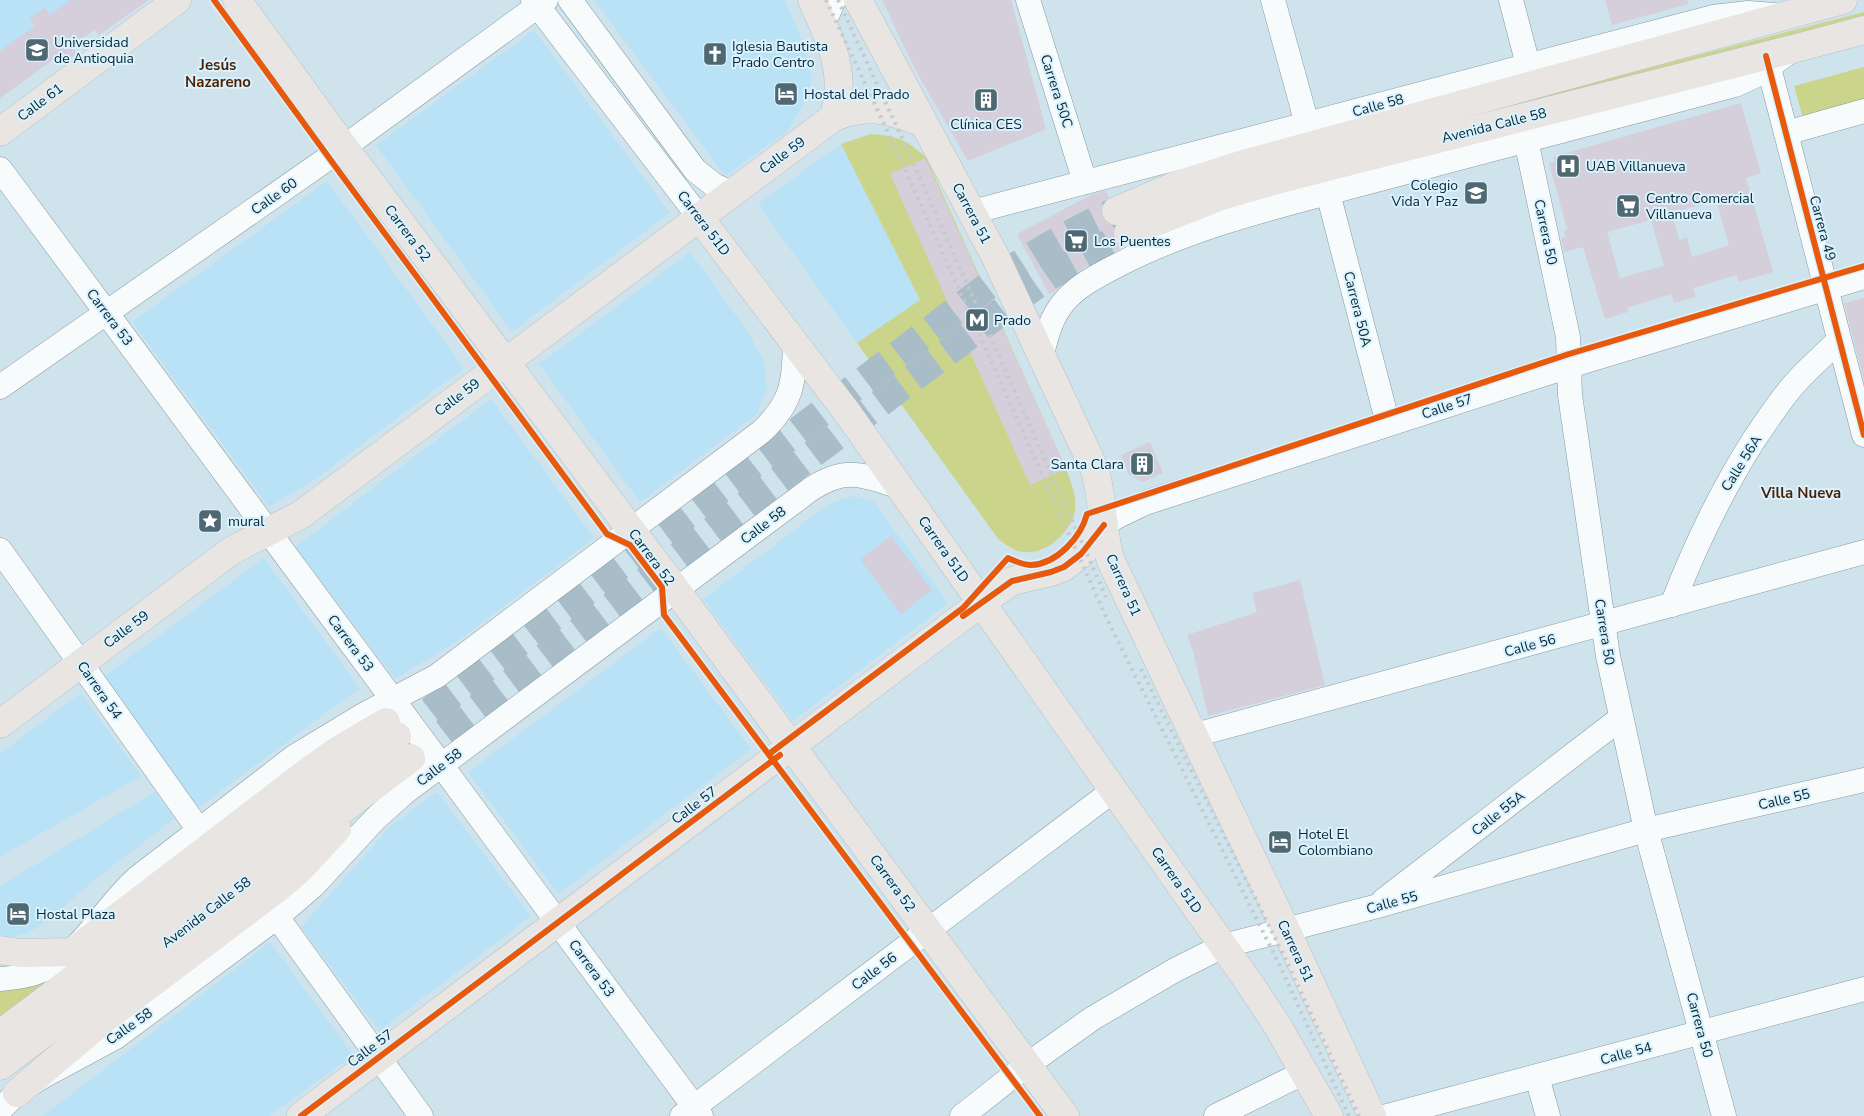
<svg xmlns="http://www.w3.org/2000/svg" width="1864" height="1116" viewBox="0 0 1864 1116" font-family="'Nunito Sans',sans-serif">
<style>
.built{fill:#b9e2f6}
.green{fill:#cbd48b}
.building{fill:#d4cfda;fill-rule:evenodd}
.lines{fill:none;stroke-linecap:round;stroke-linejoin:round}
.major-tunnel{stroke:#a8bdc7;stroke-width:28;stroke-dasharray:28 14;stroke-linecap:butt}
.minor-casing{stroke:#859aa4;stroke-width:25}
.major-casing{stroke:#b3c1c7;stroke-width:29}
.minor{stroke:#f8fbfc;stroke-width:24}
.major{stroke:#e8e5e3;stroke-width:28}
.rail{stroke:#c3cacd;stroke-width:4;stroke-dasharray:2.5 5;stroke-linecap:butt}
.cycleway-casing{stroke:#d9f2ff;stroke-width:9}
.cycleway{stroke:#e8590c;stroke-width:6}
.labels{text-anchor:middle;stroke-width:4;stroke-linejoin:round;paint-order:stroke}
.poi-label{font-size:14px;fill:#0a2530;stroke:#d9f2ff;text-anchor:start}
.street-label{font-size:14px;fill:#0a2530;stroke:#d9f2ff}
.neighbourhood-label{font-size:15px;font-weight:bold;fill:#4c1f00;stroke:#d9f2ff}
</style>
<rect width="100%" height="100%" fill="#cfe3ed"/>
<!-- built -->
<g class="built">
<polygon points="0,0 137,0 139,7 129,14 125,9 123,18 113,25 109,20 107,29 99,35 95,30 72,46 63,64 58,56 0,98"/>
<polygon points="594,0 785,0 805,47 812,78 803,106 787,132 725,176"/>
<polygon points="534,30 670,213 512,332 376,145"/>
<polygon points="841,144 920,300 857,343 758,204"/>
<polygon points="327,181 464,368 314,480 269,507 132,322"/>
<polygon points="690,252 747,331 764,361 767,387 757,414 640,502 539,364"/>
<polygon points="491,399 594,538 458,641 395,679 295,547"/>
<polygon points="856,496 873,501 948,603 793,721 703,599 829,504 844,498"/>
<polygon points="264,558 360,688 198,808 102,678"/>
<polygon points="661,628 751,749 558,894 468,772"/>
<polygon points="81,693 141,776 0,857 0,754"/>
<polygon points="155,792 174,819 93,881 53,916 30,932 14,937 0,935 0,886"/>
<polygon points="437,792 531,916 379,1031 301,927 391,826"/>
<polygon points="270,942 353,1055 270,1116 43,1116"/>
</g>
<!-- green -->
<g class="green">
<polygon points="1864,12 1864,24 1206,183"/>
<polygon points="1864,67 1864,102 1803,118 1794,86"/>
<path d="M871,134c26,2 34,5 55,23l140,312c5,14 11,26 9,42 -4,21 -29,44 -51,41 -9,0 -17,-7 -25,-12l-142,-197 63,-43 -79,-156z"/>
<polygon points="49,982 0,1020 0,989 10,989"/>
</g>
<!-- building -->
<g class="building">
<polygon points="71,0 149,0 99,35 95,29 71,46 77,54 63,64 58,56 0,98 0,51 35,26 29,18 45,8 50,15"/>
<polygon points="882,0 1011,0 1046,129 968,161 916,71"/>
<polygon points="1605,0 1687,0 1688,4 1612,25"/>
<path d="M1741,103l20,70 -15,5 27,94 -34,10 -2,-7 -44,13 2,9 -21,6 -3,-9 -44,14 1,4 -23,7 -22,-72 -19,5 -3,-14 4,-1 -1,-6 3,-2 -18,-66 6,-1 -2,-5zM1716,200l13,45 -37,12 -5,-20 -8,3 -7,-27zM1651,220l13,46 -44,12 -13,-46z"/>
<polygon points="925,158 1066,469 1030,485 890,174"/>
<polygon points="1106,191 1109,197 1103,202 1101,209 1102,217 1106,223 1114,226 1113,231 1114,239 1118,245 1123,247 1083,268 1056,290 1049,294 1017,234 1093,194"/>
<polygon points="1864,298 1864,380 1844,303"/>
<polygon points="1150,442 1163,473 1143,482 1129,475 1121,455"/>
<polygon points="891,536 932,590 901,614 860,559"/>
<polygon points="1300,580 1325,685 1208,716 1193,651 1187,635 1257,612 1252,593"/>
</g>
<g class="lines">
<!-- major-tunnel -->
<g class="major-tunnel">
<path d="M397,736l600,-457c38,-27 78,-49 119,-68"/>
<polyline points="411,758 1031,289 1051,275 1128,233"/>
</g>
<defs>
<g id="minor">
<polyline points="533,0 699,217"/>
<polyline points="570,0 695,170 714,185 731,193"/>
<polyline points="1028,0 1085,182"/>
<polyline points="1273,0 1307,124"/>
<polyline points="1511,0 1528,65"/>
<polyline points="823,25 834,0"/>
<polyline points="1766,56 1864,435"/>
<polyline points="1786,133 1864,111"/>
<polyline points="1526,140 1568,337 1570,395 1608,656 1646,830 1724,1116"/>
<polyline points="0,169 701,1116"/>
<polyline points="1328,193 1388,424"/>
<polyline points="972,212 1713,17 1748,13 1774,15"/>
<path d="M1042,354c6,-25 12,-46 33,-63 13,-11 28,-18 43,-26 79,-41 169,-61 255,-84 121,-32 241,-64 362,-96l24,-11 30,-22"/>
<polyline points="0,387 344,147 546,0"/>
<polyline points="1104,525 1116,517 1145,503 1569,366 1864,277"/>
<polyline points="0,550 199,830"/>
<path d="M1672,605c23,-59 49,-114 83,-167 13,-19 27,-41 43,-58 13,-14 28,-27 41,-40"/>
<polyline points="1195,735 1864,552"/>
<polyline points="1384,900 1621,718"/>
<polyline points="277,917 421,1116"/>
<path d="M0,979c11,-1 24,-2 35,-6 47,-17 66,-62 101,-94l158,-122 71,-43 72,-38 324,-244c31,-29 33,-48 34,-88"/>
<polyline points="1537,1077 1548,1116"/>
<path d="M0,1110l17,-17 23,-15 76,-41 161,-120 36,-31 62,-67 29,-26 407,-304c35,-23 52,-14 89,-2"/>
<polyline points="682,1116 1114,790"/>
<polyline points="962,1116 1027,1065 1093,1018 1175,970 1223,946 1374,907 1646,830 1864,780"/>
<polyline points="1216,1116 1305,1072"/>
<polyline points="1387,1116 1864,989"/>
</g>
<g id="major">
<polyline points="237,0 344,147 676,590 1065,1116"/>
<path d="M812,0c11,24 23,49 26,74 2,15 -1,29 -4,43"/>
<path d="M858,0l137,256 99,212c10,30 7,63 17,93l175,369 86,186"/>
<polyline points="0,132 177,0"/>
<polyline points="1116,211 1174,186 1240,165 1843,0"/>
<polyline points="699,217 849,415 1248,981 1277,1025 1329,1116"/>
<polyline points="1128,233 1221,196 1264,183 1793,49 1864,30"/>
<path d="M0,724l231,-173 71,-37 532,-397c36,-14 55,-7 89,6"/>
<polyline points="0,950 21,953 72,952 310,770 337,751 386,722"/>
<polyline points="0,1034 397,736"/>
<polyline points="0,1066 411,758"/>
<polyline points="17,1093 103,1020 279,887 300,869 337,829"/>
<polyline points="301,1116 982,602 1012,581 1051,572 1064,567 1081,554 1104,525"/>
</g>
</defs>
<!-- minor casing -->
<use href="#minor" class="minor-casing"/>
<!-- major casing -->
<use href="#major" class="major-casing"/>
<!-- minor -->
<use href="#minor" class="minor"/>
<!-- major -->
<use href="#major" class="major"/>
<!-- rail -->
<g class="rail">
<polyline points="826,0 900,158 1107,619 1279,964 1349,1116"/>
<polyline points="838,0 908,151 1106,597"/>
<polyline points="1141,669 1285,958 1359,1116"/>
</g>
<defs>
<g id="cycleway">
<polyline points="214,0 343,177 607,534 630,545 662,587 664,615 1040,1116"/>
<polyline points="1766,56 1864,435"/>
<polyline points="963,616 1012,581 1051,572 1064,567 1081,554 1104,525"/>
<path d="M769,754l194,-146 45,-50c7,3 15,7 23,7 26,-1 50,-28 56,-51l482,-160 295,-88"/>
<polyline points="301,1116 780,755"/>
</g>
</defs>
<!-- cycleway casing -->
<use href="#cycleway" class="cycleway-casing"/>
<!-- cycleway -->
<use href="#cycleway" class="cycleway"/>
</g>
<!-- icons -->
<defs>
<symbol id="university-square" viewBox="-11 -11 22 22"><rect x="-9" y="-9" width="18" height="18" rx="4" fill="#4f6872" stroke="#d9f2ff"/><path d="M0-5L7-2L0 1L-7-2ZM-4 1L0 2.5L4 1V4Q0 6-4 4Z" fill="#fff"/></symbol>
<symbol id="church-square" viewBox="-11 -11 22 22"><rect x="-9" y="-9" width="18" height="18" rx="4" fill="#4f6872" stroke="#d9f2ff"/><path d="M-1.2-6h2.4v3.5h3.3v2.4h-3.3V6h-2.4V-.1h-3.3v-2.4h3.3Z" fill="#fff"/></symbol>
<symbol id="hotel-square" viewBox="-11 -11 22 22"><rect x="-9" y="-9" width="18" height="18" rx="4" fill="#4f6872" stroke="#d9f2ff"/><path d="M-6-4.5h1.5V1H6V5H4.5V3h-9V5H-6ZM-4 0a1.8 1.8 0 1 1 3.6 0ZM.5 0V-2.5h3Q6-2.5 6 0Z" fill="#fff"/></symbol>
<symbol id="building-square" viewBox="-11 -11 22 22"><rect x="-9" y="-9" width="18" height="18" rx="4" fill="#4f6872" stroke="#d9f2ff"/><path d="M-4-6H4V6H1V3H-1V6H-4ZM-2.5-4.3h1.7v1.8h-1.7ZM.8-4.3h1.7v1.8H.8ZM-2.5-1h1.7V.8h-1.7ZM.8-1h1.7V.8H.8Z" fill="#fff"/></symbol>
<symbol id="hospital-square" viewBox="-11 -11 22 22"><rect x="-9" y="-9" width="18" height="18" rx="4" fill="#4f6872" stroke="#d9f2ff"/><path d="M-5-5h3v3.5h4V-5h3V5h-3V1.5h-4V5h-3Z" fill="#fff"/></symbol>
<symbol id="school-square" viewBox="-11 -11 22 22"><rect x="-9" y="-9" width="18" height="18" rx="4" fill="#4f6872" stroke="#d9f2ff"/><path d="M0-5L7-2L0 1L-7-2ZM-4 1L0 2.5L4 1V4Q0 6-4 4Z" fill="#fff"/></symbol>
<symbol id="supermarket-square" viewBox="-11 -11 22 22"><rect x="-9" y="-9" width="18" height="18" rx="4" fill="#4f6872" stroke="#d9f2ff"/><path d="M-6-5.5h2.5l.6 2H6L4.5 2H-2.5L-4.4-4H-6ZM-1.5 3.2a1.3 1.3 0 1 0 .1 0ZM3 3.2a1.3 1.3 0 1 0 .1 0Z" fill="#fff"/></symbol>
<symbol id="metro-square" viewBox="-11 -11 22 22"><rect x="-9" y="-9" width="18" height="18" rx="4" fill="#4f6872" stroke="#d9f2ff"/><path d="M-5.5 5V-5H-3L0 0L3-5H5.5V5H3V-.5L0 4L-3-.5V5Z" fill="#fff"/></symbol>
<symbol id="sight-square" viewBox="-11 -11 22 22"><rect x="-9" y="-9" width="18" height="18" rx="4" fill="#4f6872" stroke="#d9f2ff"/><path d="M0-6L1.8-2.2L6-1.7L2.9 1.2L3.7 5.4L0 3.3L-3.7 5.4L-2.9 1.2L-6-1.7L-1.8-2.2Z" fill="#fff"/></symbol>
</defs>
<g fill-rule="evenodd">
<use href="#university-square" x="23" y="36" width="28" height="28"/>
<use href="#church-square" x="701" y="40" width="28" height="28"/>
<use href="#hotel-square" x="772" y="80" width="28" height="28"/>
<use href="#building-square" x="972" y="86" width="28" height="28"/>
<use href="#hospital-square" x="1554" y="152" width="28" height="28"/>
<use href="#school-square" x="1462" y="179" width="28" height="28"/>
<use href="#supermarket-square" x="1614" y="192" width="28" height="28"/>
<use href="#supermarket-square" x="1062" y="227" width="28" height="28"/>
<use href="#metro-square" x="963" y="306" width="28" height="28"/>
<use href="#building-square" x="1128" y="450" width="28" height="28"/>
<use href="#sight-square" x="196" y="507" width="28" height="28"/>
<use href="#hotel-square" x="1266" y="828" width="28" height="28"/>
<use href="#hotel-square" x="4" y="900" width="28" height="28"/>
</g>
<g class="labels">
<!-- poi labels -->
<g class="poi-label">
<text x="54" y="47">Universidad<tspan x="54" dy="16">de Antioquia</tspan></text>
<text x="732" y="51">Iglesia Bautista<tspan x="732" dy="16">Prado Centro</tspan></text>
<text x="804" y="99">Hostal del Prado</text>
<text x="986" y="129" text-anchor="middle">Clínica CES</text>
<text x="1586" y="171">UAB Villanueva</text>
<text x="1458" y="190" text-anchor="end">Colegio<tspan x="1458" dy="16">Vida Y Paz</tspan></text>
<text x="1646" y="203">Centro Comercial<tspan x="1646" dy="16">Villanueva</tspan></text>
<text x="1094" y="246">Los Puentes</text>
<text x="994" y="325">Prado</text>
<text x="1124" y="469" text-anchor="end">Santa Clara</text>
<text x="228" y="526">mural</text>
<text x="1298" y="839">Hotel El<tspan x="1298" dy="16">Colombiano</tspan></text>
<text x="36" y="919">Hostal Plaza</text>
</g>
<!-- street labels -->
<g class="street-label">
<text transform="translate(1057 91) rotate(72)" y="5">Carrera 50C</text>
<text transform="translate(40 102) rotate(-37)" y="5">Calle 61</text>
<text transform="translate(1378 105) rotate(-15)" y="5">Calle 58</text>
<text transform="translate(1494 125) rotate(-14)" y="5">Avenida Calle 58</text>
<text transform="translate(782 155) rotate(-36)" y="5">Calle 59</text>
<text transform="translate(274 196) rotate(-35)" y="5">Calle 60</text>
<text transform="translate(972 213) rotate(62)" y="5">Carrera 51</text>
<text transform="translate(704 223) rotate(53)" y="5">Carrera 51D</text>
<text transform="translate(1823 228) rotate(75)" y="5">Carrera 49</text>
<text transform="translate(1546 232) rotate(78)" y="5">Carrera 50</text>
<text transform="translate(408 233) rotate(53)" y="5">Carrera 52</text>
<text transform="translate(1358 309) rotate(76)" y="5">Carrera 50A</text>
<text transform="translate(110 317) rotate(53)" y="5">Carrera 53</text>
<text transform="translate(457 397) rotate(-37)" y="5">Calle 59</text>
<text transform="translate(1447 406) rotate(-18)" y="5">Calle 57</text>
<text transform="translate(1741 463) rotate(-58)" y="5">Calle 56A</text>
<text transform="translate(763 525) rotate(-37)" y="5">Calle 58</text>
<text transform="translate(944 549) rotate(55)" y="5">Carrera 51D</text>
<text transform="translate(652 557) rotate(53)" y="5">Carrera 52</text>
<text transform="translate(1124 585) rotate(66)" y="5">Carrera 51</text>
<text transform="translate(126 629) rotate(-37)" y="5">Calle 59</text>
<text transform="translate(1605 632) rotate(81)" y="5">Carrera 50</text>
<text transform="translate(351 643) rotate(53)" y="5">Carrera 53</text>
<text transform="translate(1530 645) rotate(-15)" y="5">Calle 56</text>
<text transform="translate(100 690) rotate(55)" y="5">Carrera 54</text>
<text transform="translate(439 767) rotate(-37)" y="5">Calle 58</text>
<text transform="translate(1784 799) rotate(-13)" y="5">Calle 55</text>
<text transform="translate(694 805) rotate(-37)" y="5">Calle 57</text>
<text transform="translate(1498 813) rotate(-38)" y="5">Calle 55A</text>
<text transform="translate(1177 880) rotate(55)" y="5">Carrera 51D</text>
<text transform="translate(893 883) rotate(54)" y="5">Carrera 52</text>
<text transform="translate(1392 902) rotate(-15)" y="5">Calle 55</text>
<text transform="translate(206 912) rotate(-37)" y="5">Avenida Calle 58</text>
<text transform="translate(1296 951) rotate(65)" y="5">Carrera 51</text>
<text transform="translate(592 968) rotate(54)" y="5">Carrera 53</text>
<text transform="translate(874 971) rotate(-37)" y="5">Calle 56</text>
<text transform="translate(1700 1025) rotate(75)" y="5">Carrera 50</text>
<text transform="translate(129 1026) rotate(-35)" y="5">Calle 58</text>
<text transform="translate(370 1048) rotate(-37)" y="5">Calle 57</text>
<text transform="translate(1626 1053) rotate(-15)" y="5">Calle 54</text>
</g>
<!-- neighbourhood labels -->
<g class="neighbourhood-label">
<text x="218" y="70">Jesús<tspan x="218" dy="17">Nazareno</tspan></text>
<text x="1801" y="498">Villa Nueva</text>
</g>
</g>
</svg>
